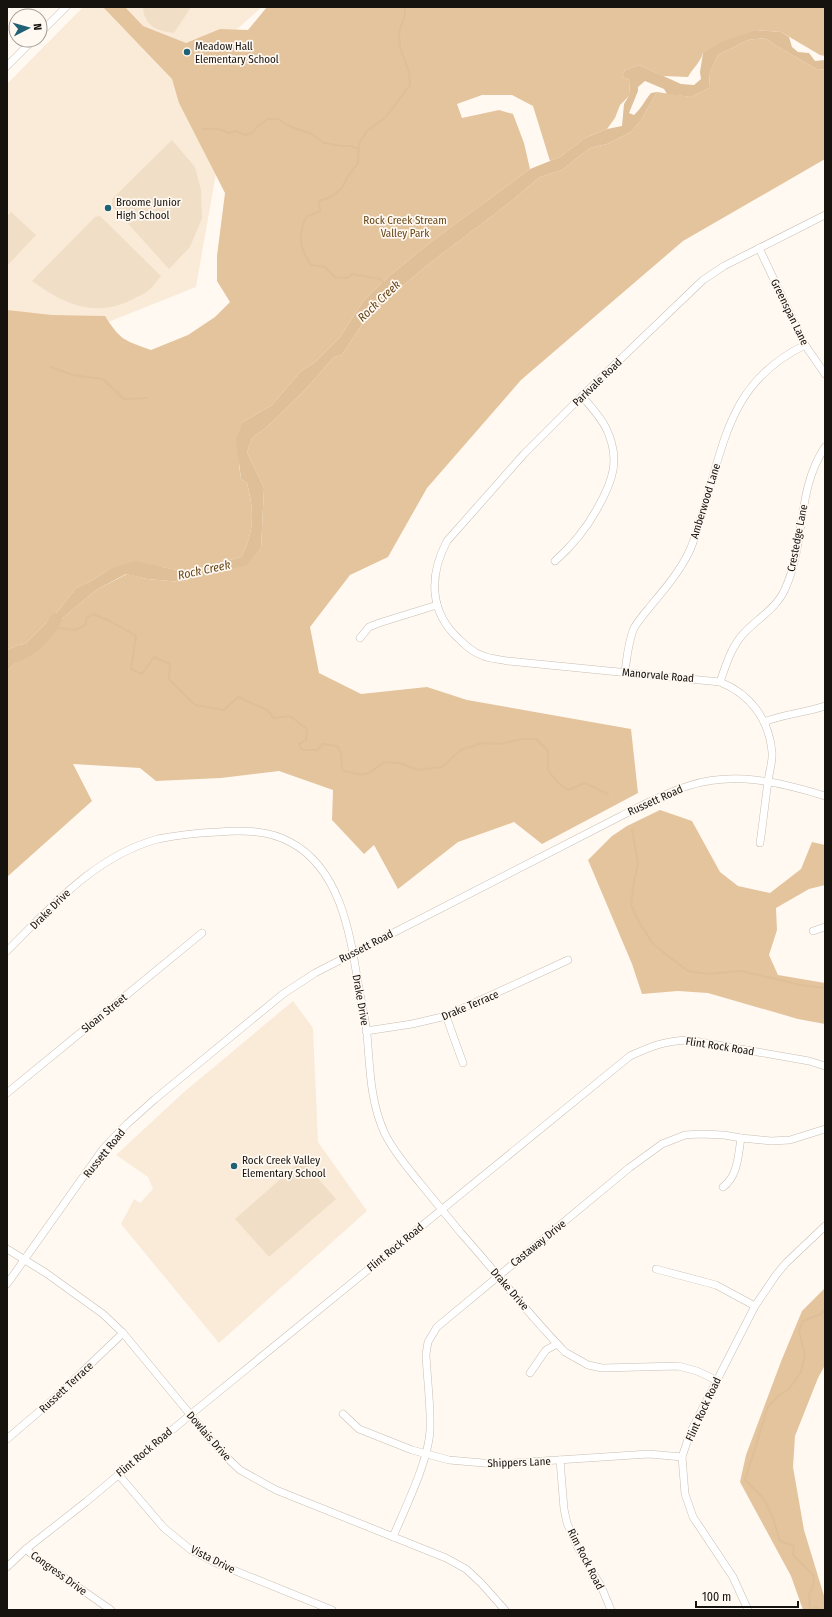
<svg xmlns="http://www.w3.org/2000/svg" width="832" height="1617" viewBox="0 0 832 1617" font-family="'Fira Sans Condensed',sans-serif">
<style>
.built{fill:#faebd9}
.green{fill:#f1dec6}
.forest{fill:#e4c49d}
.water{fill:#debf98}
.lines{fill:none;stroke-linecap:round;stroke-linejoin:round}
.stream{stroke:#debf98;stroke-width:2}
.river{stroke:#debf98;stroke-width:12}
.minor-casing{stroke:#c7beb2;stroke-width:8}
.minor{stroke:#fff;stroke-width:7}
.poi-dot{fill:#206176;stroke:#fff9f2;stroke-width:1.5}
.labels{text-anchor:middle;stroke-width:3.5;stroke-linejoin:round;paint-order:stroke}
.poi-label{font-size:11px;fill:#16130f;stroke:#fff9f2;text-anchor:start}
.park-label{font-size:11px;fill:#664618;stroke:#fff9f2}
.street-label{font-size:11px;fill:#16130f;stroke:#fff9f2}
.water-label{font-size:12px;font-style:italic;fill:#674619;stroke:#fff9f2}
</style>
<rect width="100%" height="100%" fill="#fff9f2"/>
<!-- built -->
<g class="built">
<polygon points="83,7 262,7 189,72 224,128 196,287 33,352 7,346 7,84"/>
<polygon points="293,1001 313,1028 318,1142 367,1211 219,1343 121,1224 134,1199 140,1203 153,1189 148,1177 116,1155 184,1092"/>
</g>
<!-- green -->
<g class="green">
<path d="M143,7h48l-17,26c-17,-2 -30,-7 -31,-26z"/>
<polygon points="172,140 195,167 201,190 202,218 190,247 169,269 112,206 112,199"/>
<polygon points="11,212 36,235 7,266 7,216"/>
<path d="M100,216l61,60c-4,4 -7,10 -12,14 -4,4 -11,6 -16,9 -37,20 -70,5 -101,-18l63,-64z"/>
<polygon points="302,1160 336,1199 269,1257 235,1219"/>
</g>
<!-- forest -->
<g class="forest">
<path d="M103,7h22l18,19 43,17 34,-14 28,1 19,-23h558v49l-5,-1 -39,-23 -26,-2 -52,23c-3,10 -10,15 -15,24l-25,-1 -24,-11 -14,5 -3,7 8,3 -1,16 -9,9 -5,13 -8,11 -22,9 -25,19 -10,4 -17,-55 -21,-11h-30l-25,9 5,14 37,-8 14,4 11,29 6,26 -98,72 -44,36 -24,23 -24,37 -26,26 -13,8 -29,34 -29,17 -4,43 2,14 6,4c7,28 8,48 -6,74l-55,15 -24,-5 -54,3 -17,11 -15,7 -18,23 -33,33 -7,1 -11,5v-340l45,5 53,1c16,25 19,24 46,34l37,-15 27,-18 15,-15 -13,-21v-25l8,-63 -46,-90 -7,-24z"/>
<polygon points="765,38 775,45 818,70 825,69 825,159 683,241 521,380 427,488 388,557 350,575 310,627 319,673 361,694 427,687 467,700 631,729 638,793 542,844 514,822 458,842 398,889 374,845 364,854 332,820 333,790 279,771 221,778 156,781 140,768 73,764 92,801 7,877 7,671 64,617 96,590 127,574 147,579 181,582 247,564 261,548 264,488 247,452 252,438 268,426 306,389 334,357 342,355 361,326 382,303 430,263 504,207 540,177 562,170 590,148 607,144 631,132 641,120 657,92 691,97 709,88 710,72 718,55 748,40"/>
<polygon points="660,810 692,821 720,872 738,886 770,893 801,869 812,842 825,845 825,885 809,889 776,908 777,930 769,955 778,975 825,983 825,1024 798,1019 708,993 678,991 642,994 632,964 588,860 612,836 627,826"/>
<polygon points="825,1288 825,1365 818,1378 795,1436 793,1467 804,1530 825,1599 825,1610 803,1610 791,1576 740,1482 746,1455 782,1359 802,1311"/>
</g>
<!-- water -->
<path class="water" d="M755,30l26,2 8,5 3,10 6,5 11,1 6,8 10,-1v9l-7,1 -43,-25 -10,-7 -17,2 -30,15 -8,17 -1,16 -18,9 -24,-3 -3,-5 -19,-8 -7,6v4l-9,22 5,2c7,-6 11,-15 17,-22l6,-1 -16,28 -10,12 -24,12 -17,4 -28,22 -22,7 -36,30 -74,56 -48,40 -21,23 -19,29 -8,2 -28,32 -38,37 -16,12 -5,14 17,36 -3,60 -14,17 -66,17 -34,-3 -21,-5 -30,16 -32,27 -57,54v-21l11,-5 7,-1 33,-33 18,-23 15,-7 17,-11 26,-9 52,11 55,-15c14,-26 13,-46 6,-74l-6,-4 -5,-40 7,-17 29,-17 29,-34 13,-8 26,-26 24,-37 24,-23 44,-36 98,-72 30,-12 25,-19 22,-9 15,-3 2,-22 5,-8 1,-16 -8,-3 3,-7 14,-5 42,19 13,1 7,-6 -1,-7 3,-19 19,-11z"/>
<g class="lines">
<!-- stream -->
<g class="stream">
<polyline points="203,129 219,129 229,133 236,131 245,135 252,133 258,126 268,119 278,119 289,126 312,134 324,143 342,146 350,146 359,149"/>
<path d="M384,283l-4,-4 -28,-5 -5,4 -12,-1 -10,-10 -14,-2c-12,-17 -13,-29 -5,-48l14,-6 -1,-10 12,-4 11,-9 5,-10 11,-15 1,-20 8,-12 18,-13 25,-33 -1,-13 -9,-24 -1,-15 6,-19v-7"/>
<polyline points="51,367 73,375 103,379 124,399 147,398"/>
<path d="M52,627l23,3 11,-5v-7l7,-4 19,8 24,14 -5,33 11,5 12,-17 16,7 -1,15 26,26 29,5 14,-13 29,13 7,8 16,-2 17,13 -1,11 -7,4 3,6h15l6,-6 14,2 4,7 1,17c22,7 24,7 42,-8l16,1 18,7 24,-3 19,-17 21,-7 18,1 22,-5h14l12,12v19l10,13 10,7 17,-7 23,11"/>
<polyline points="632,830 638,864 634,881 631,905 640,924 654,945 688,971 708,974 741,971 801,985 825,988"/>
<polyline points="810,1610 809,1594 813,1587 814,1576 793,1555 794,1546 780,1541 773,1518 764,1499 745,1480 768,1407 779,1395 789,1389 801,1372 805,1355 799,1331 803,1321 821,1314 825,1310"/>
<polyline points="813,1610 816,1607 822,1610"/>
</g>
<!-- river -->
<path class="river" d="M7,660c23,-9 37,-18 49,-41"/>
<defs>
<g id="minor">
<polyline points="40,33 66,7"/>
<polyline points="7,66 33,40"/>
<polyline points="759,248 805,345 825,374"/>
<path d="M555,561c18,-16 31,-32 42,-52 16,-28 24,-50 9,-81 -6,-12 -16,-22 -24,-32"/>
<polyline points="360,638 369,627 379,623 437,605"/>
<path d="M625,672c2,-15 3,-30 9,-44 4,-7 10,-14 15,-20 14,-17 29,-34 39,-54 7,-13 10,-29 15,-43 22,-72 28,-130 102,-166"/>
<path d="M720,682c6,-17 11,-35 24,-49 13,-14 33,-25 41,-44 21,-45 11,-99 40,-142"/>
<path d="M764,722c19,-8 41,-9 61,-16"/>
<path d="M760,843c3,-20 5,-41 8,-61 1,-10 5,-21 4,-30 -3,-33 -22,-58 -52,-70l-213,-21c-8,-2 -18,-2 -26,-6 -9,-3 -16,-10 -22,-16 -30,-27 -30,-64 -12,-98l77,-87 58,-58 121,-116 21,-14 101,-51"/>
<polyline points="813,931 825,927"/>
<path d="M7,951c44,-44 88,-95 151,-112 19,-4 40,-6 60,-7 24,-2 50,-2 72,10 50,26 60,91 68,141 3,17 7,34 9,51 3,34 3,68 18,100 9,18 22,33 35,49 13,16 27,33 41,50 35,39 67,81 104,119l23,13 14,3 76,-2 19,5 19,9"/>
<polyline points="446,1016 463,1063"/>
<polyline points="366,1031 412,1024 446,1016 568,960"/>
<polyline points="7,1093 202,933"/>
<path d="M723,1187c15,-11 15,-31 18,-49"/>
<polyline points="7,1249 46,1273 103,1314 123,1333 222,1453 240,1470 276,1490 446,1558 466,1569 481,1583 505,1610"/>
<polyline points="656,1269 716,1285 755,1306"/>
<path d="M7,1284l96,-135 24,-25 28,-25 128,-105 32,-21 306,-157c22,-11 43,-23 67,-30 46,-15 92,-4 137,10"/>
<polyline points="530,1373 546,1350 557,1344"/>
<polyline points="343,1414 359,1429 412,1450 449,1460 495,1464 649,1454 682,1457"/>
<polyline points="7,1439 56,1397 123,1333"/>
<polyline points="560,1460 564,1509 567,1523 578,1548 601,1586 611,1610"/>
<polyline points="118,1474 164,1528 191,1550 216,1563 332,1610"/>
<path d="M393,1537c12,-29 36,-77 37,-107 1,-25 -3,-51 -4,-76l2,-12 9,-15 192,-159 33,-24 23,-9 15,-1 24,1 17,3 30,3 19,-1 35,-11"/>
<polyline points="26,1549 35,1557 111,1610"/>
<path d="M7,1567l19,-18 60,-47 104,-87 440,-359c22,-10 34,-15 59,-16l120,21 16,5"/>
<polyline points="748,1610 733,1577 693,1517 685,1494 682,1457 690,1433 755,1306 776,1275 786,1263 825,1226"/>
</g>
</defs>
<!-- minor casing -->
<use href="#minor" class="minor-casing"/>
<!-- minor -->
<use href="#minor" class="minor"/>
</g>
<!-- markers -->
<g class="poi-dot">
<circle cx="187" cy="52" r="4"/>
<circle cx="108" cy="208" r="4"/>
<circle cx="234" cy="1166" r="4"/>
</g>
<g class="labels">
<!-- poi labels -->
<g class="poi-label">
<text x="195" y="50">Meadow Hall<tspan x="195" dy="13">Elementary School</tspan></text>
<text x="116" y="206">Broome Junior<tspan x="116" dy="13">High School</tspan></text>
<text x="242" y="1164">Rock Creek Valley<tspan x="242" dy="13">Elementary School</tspan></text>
</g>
<!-- park labels -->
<g class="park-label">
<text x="405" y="224">Rock Creek Stream<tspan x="405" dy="13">Valley Park</tspan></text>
</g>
<!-- street labels -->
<g class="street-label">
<text transform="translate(790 312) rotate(64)" y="4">Greenspan Lane</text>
<text transform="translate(597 382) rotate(-44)" y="4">Parkvale Road</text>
<text transform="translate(705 501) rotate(-73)" y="4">Amberwood Lane</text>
<text transform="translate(797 538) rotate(-79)" y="4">Crestedge Lane</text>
<text transform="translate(658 675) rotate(5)" y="4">Manorvale Road</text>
<text transform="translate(655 800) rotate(-24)" y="4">Russett Road</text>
<text transform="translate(50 909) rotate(-45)" y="4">Drake Drive</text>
<text transform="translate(366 946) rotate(-27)" y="4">Russett Road</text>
<text transform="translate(361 1000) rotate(80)" y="4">Drake Drive</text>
<text transform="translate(470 1005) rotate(-23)" y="4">Drake Terrace</text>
<text transform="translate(104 1013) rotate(-39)" y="4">Sloan Street</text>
<text transform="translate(720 1046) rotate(9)" y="4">Flint Rock Road</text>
<text transform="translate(104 1153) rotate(-51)" y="4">Russett Road</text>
<text transform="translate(538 1243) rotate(-39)" y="4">Castaway Drive</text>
<text transform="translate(395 1247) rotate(-39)" y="4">Flint Rock Road</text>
<text transform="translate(510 1289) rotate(49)" y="4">Drake Drive</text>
<text transform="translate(66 1387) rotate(-43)" y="4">Russett Terrace</text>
<text transform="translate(703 1409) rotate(-65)" y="4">Flint Rock Road</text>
<text transform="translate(209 1436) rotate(49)" y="4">Dowlais Drive</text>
<text transform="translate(144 1452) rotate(-40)" y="4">Flint Rock Road</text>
<text transform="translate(519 1462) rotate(-2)" y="4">Shippers Lane</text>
<text transform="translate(213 1559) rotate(27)" y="4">Vista Drive</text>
<text transform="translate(586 1559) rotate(63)" y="4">Rim Rock Road</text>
<text transform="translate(59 1573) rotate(36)" y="4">Congress Drive</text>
</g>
<!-- water labels -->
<g class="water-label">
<text transform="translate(379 301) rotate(-44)" y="4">Rock Creek</text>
<text transform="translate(204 570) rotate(-12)" y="4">Rock Creek</text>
</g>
</g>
<!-- border -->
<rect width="832" height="1617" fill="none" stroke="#16130f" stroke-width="16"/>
<!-- north arrow -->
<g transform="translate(28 28) rotate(84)"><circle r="19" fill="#fff9f2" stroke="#a29d97"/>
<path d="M0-3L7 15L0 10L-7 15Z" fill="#206176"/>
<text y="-6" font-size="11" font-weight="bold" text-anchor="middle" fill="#16130f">N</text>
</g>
<!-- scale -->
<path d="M696 1601v6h102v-6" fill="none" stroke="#16130f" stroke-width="2"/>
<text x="702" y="1601" font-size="12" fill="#16130f" stroke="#fff9f2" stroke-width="3" paint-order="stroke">100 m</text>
</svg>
